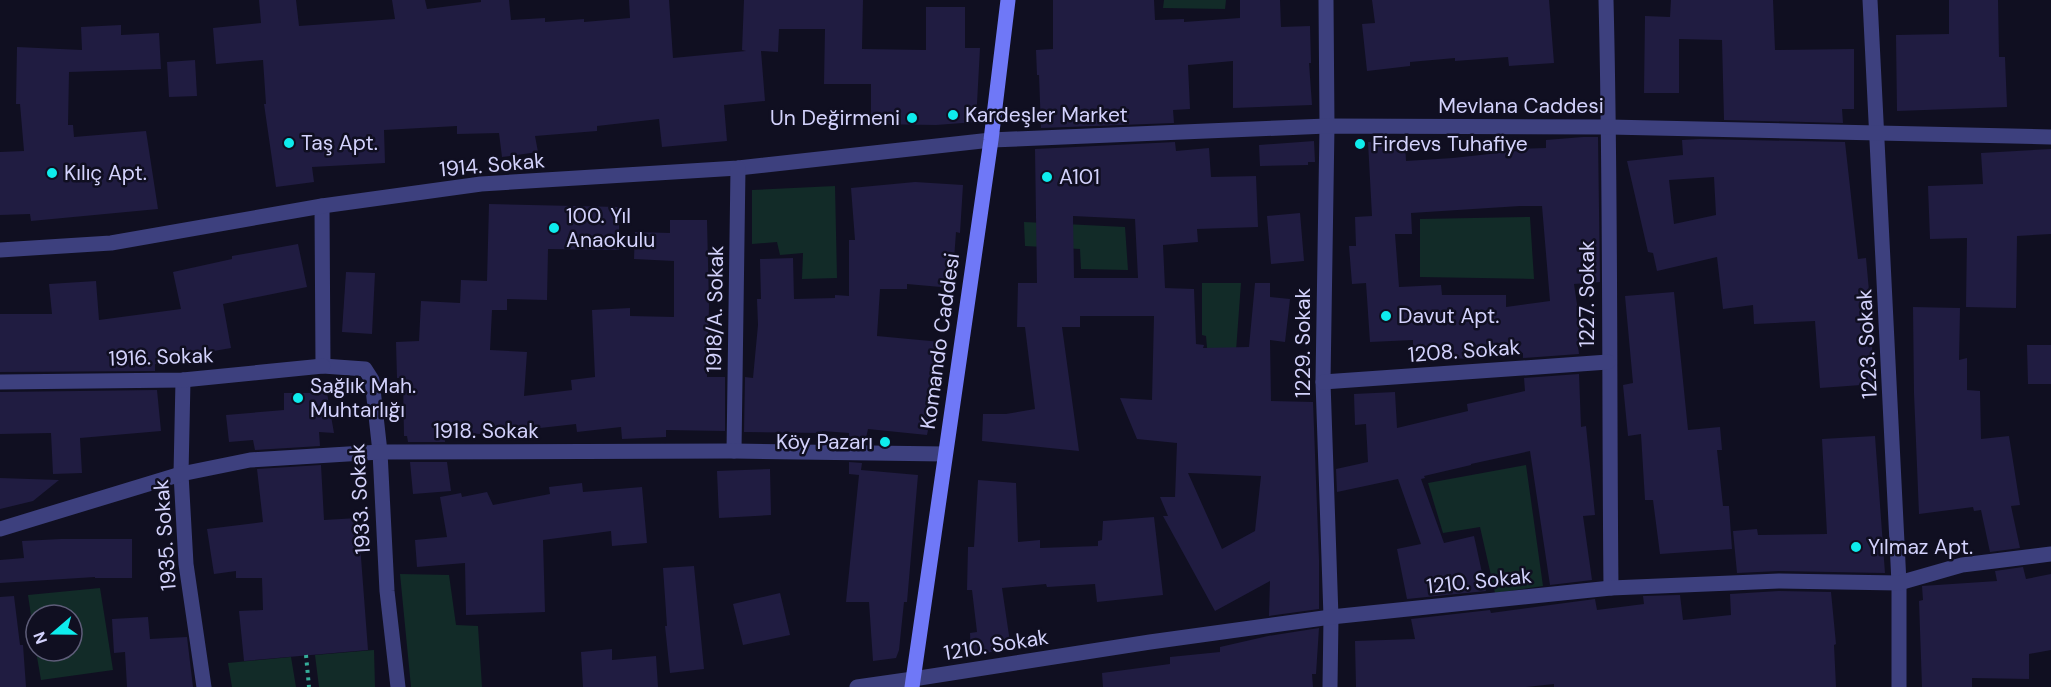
<svg xmlns="http://www.w3.org/2000/svg" width="2051" height="687" viewBox="0 0 2051 687" font-family="'DM Sans',sans-serif">
<style>
.green{fill:#122b28}
.building{fill:#201c41;fill-rule:evenodd}
.lines{fill:none;stroke-linecap:round;stroke-linejoin:round}
.path{stroke:#35ad9a;stroke-width:4;stroke-dasharray:3 4.5;stroke-linecap:butt}
.minor{stroke:#3d407e;stroke-width:15}
.tertiary{stroke:#3d407e;stroke-width:15}
.secondary{stroke:#6f78f7;stroke-width:15}
.poi-dot{fill:#0eeced;stroke:#100f21;stroke-width:2}
.labels{text-anchor:middle;stroke-width:5;stroke-linejoin:round;paint-order:stroke}
.street-label{font-size:21px;fill:#d3d2fc;stroke:#100f21}
.poi-label{font-size:21px;fill:#d3d2fc;stroke:#100f21;text-anchor:start}
</style>
<rect width="100%" height="100%" fill="#100f21"/>
<!-- green -->
<g class="green">
<polygon points="1164,0 1226,0 1225,9 1163,8"/>
<polygon points="835,186 837,278 802,279 803,253 780,255 777,242 752,244 752,190"/>
<polygon points="1530,217 1534,279 1420,277 1420,219"/>
<polygon points="1024,222 1125,227 1128,270 1081,269 1080,249 1025,246"/>
<polygon points="1202,283 1241,283 1234,378 1210,383 1206,336 1202,335"/>
<polygon points="1526,465 1543,586 1495,593 1480,527 1443,533 1428,483"/>
<polygon points="400,574 449,575 456,625 478,626 482,687 411,687"/>
<polygon points="100,588 113,670 41,680 36,651 72,651 72,615 36,615 36,649 28,595"/>
<polygon points="374,650 375,687 319,687 315,655"/>
<polygon points="291,657 296,687 232,687 228,663"/>
</g>
<!-- building -->
<g class="building">
<polygon points="259,0 296,0 299,26 395,19 392,0 425,0 427,9 481,2 481,0 509,0 511,20 545,18 545,22 584,19 584,22 630,18 629,0 669,0 673,58 746,51 742,50 744,0 863,0 862,49 926,50 926,7 965,7 965,48 980,48 976,122 936,125 871,124 871,84 824,84 825,29 779,29 778,52 761,51 765,101 724,105 727,141 662,147 659,119 597,126 597,131 535,136 538,152 502,157 499,133 457,134 457,126 384,130 385,163 312,167 314,182 276,187 264,104 266,104 263,60 216,64 213,28 261,23"/>
<polygon points="1053,0 1154,0 1155,20 1184,19 1184,22 1240,18 1240,0 1280,0 1281,27 1310,26 1311,63 1309,63 1312,105 1233,108 1233,61 1188,65 1190,109 1173,110 1174,123 1041,128 1039,75 1037,75 1036,50 1053,49"/>
<polygon points="1372,0 1549,0 1554,63 1509,66 1508,57 1455,61 1455,58 1410,62 1410,66 1367,71 1362,24 1375,23"/>
<polygon points="1671,0 1773,0 1775,50 1854,49 1854,109 1842,109 1843,123 1724,120 1722,40 1679,39 1679,93 1644,93 1645,16 1670,17"/>
<polygon points="1949,0 1998,0 1999,57 2005,57 2007,107 1897,111 1896,35 1949,34"/>
<polygon points="121,25 121,35 159,33 161,69 69,72 68,125 73,125 74,137 146,131 158,209 31,221 30,214 0,215 0,152 24,151 20,104 16,104 17,47 82,50 81,27"/>
<polygon points="195,60 197,96 169,97 167,62"/>
<path d="M1583,137h15l2,145 -26,2 9,61 -5,1 1,8 -56,4v-5l-42,2 -13,4 -14,-1 -1,-14 -40,3v-7l-43,2 -4,-59 -14,1 -3,-38h7l-1,-29 17,-1 -4,-74 37,-1 1,20 47,-3 64,-7 -1,-2 30,-1v-8zM1520,206h22l8,95 -44,6v-12h-64l-1,-10 -42,2 -4,-53h17l-1,-21z"/>
<path d="M1700,139l145,3 13,117 8,-1 8,88h-2l3,38 -55,4 -5,-67 -61,3 -1,-19 -30,4 -6,-52 -60,14 -4,-18 -5,-1 -21,-91 56,-6 -1,-15zM1714,177l2,38 -42,9 -5,-44z"/>
<polygon points="1314,141 1315,162 1308,162 1308,165 1260,166 1259,145"/>
<path d="M1175,142l1,9 33,-3 2,29 45,-1 2,51 -61,2 1,13 -35,3 2,43 29,1 2,55 8,1 -1,3 46,-1 6,-64h15v14l20,2 -5,43 -15,-2 1,61 42,1 6,158v49l-50,7 1,-35 -55,30 -52,-95h5l-8,-19h15l2,-54 -40,-4 -17,-41 32,2 2,-84h-74v11h-18l17,124 -97,-10 1,-27h23l29,-5 -10,-82h-8l1,-44h19l-2,-134zM1073,216l62,3 3,59h-64zM1188,473l73,3 -6,55 -33,18z"/>
<polygon points="2051,149 2051,234 2017,236 2016,308 1966,307 1967,238 1930,239 1928,186 1983,184 1981,153"/>
<polygon points="915,182 963,185 960,233 956,232 952,288 907,284 907,289 880,289 877,336 941,342 937,387 927,435 868,429 865,443 849,443 849,433 822,431 822,433 744,432 745,377 753,378 758,325 757,299 761,299 760,259 793,258 794,299 835,298 835,295 849,296 849,240 855,240 851,188"/>
<polygon points="489,204 619,207 619,250 548,249 547,300 507,299 507,310 492,310 490,350 527,352 524,396 572,390 571,380 595,377 592,310 630,308 630,316 674,317 674,261 634,259 635,232 670,233 670,220 707,220 709,306 707,377 725,377 725,431 666,430 666,437 622,439 621,427 577,432 576,424 531,429 530,438 467,433 467,436 445,436 445,442 408,442 407,436 404,436 403,378 397,378 396,342 419,341 421,301 460,303 461,280 487,281"/>
<polygon points="1300,213 1304,261 1271,264 1267,216"/>
<polygon points="298,244 307,287 223,304 231,348 162,360 162,363 155,364 155,371 0,372 0,314 52,314 49,284 96,281 99,320 181,309 173,272 232,259 232,256"/>
<polygon points="346,272 375,273 372,334 342,332"/>
<polygon points="1674,292 1688,430 1720,427 1722,450 1717,450 1723,506 1729,506 1732,549 1660,554 1653,500 1645,500 1641,434 1628,436 1623,385 1633,383 1625,296"/>
<polygon points="1913,307 1960,308 1959,360 1967,358 1967,390 1980,391 1981,439 2009,436 2020,505 2011,506 2020,548 1990,552 1981,510 1974,511 1973,507 1919,514 1914,393"/>
<polygon points="2027,345 2051,345 2051,384 2028,384"/>
<polygon points="1579,374 1581,427 1586,426 1595,515 1583,516 1592,580 1550,585 1530,451 1471,464 1471,465 1424,476 1425,478 1421,479 1444,543 1474,536 1486,591 1407,599 1397,549 1421,544 1398,479 1337,492 1336,469 1368,462 1366,424 1355,425 1354,394 1395,392 1397,428 1468,411 1467,404 1525,391 1524,378"/>
<polygon points="157,390 161,431 80,438 82,473 53,474 51,433 0,434 0,392"/>
<polygon points="284,393 327,393 334,433 319,432 320,446 255,450 253,440 229,442 226,415 284,410"/>
<polygon points="1875,436 1885,573 1779,571 1737,573 1733,531 1757,529 1758,535 1827,534 1822,439"/>
<polygon points="410,462 447,462 451,491 413,494"/>
<polygon points="849,462 862,463 861,470 918,475 907,602 904,602 899,650 896,658 873,661 869,602 846,602 859,475 849,474"/>
<polygon points="321,465 324,520 358,518 368,650 244,661 239,611 263,610 262,578 236,578 236,571 214,574 207,529 263,522 257,469"/>
<polygon points="770,469 771,515 719,518 717,471"/>
<polygon points="0,478 59,480 33,501 0,509"/>
<polygon points="978,480 1016,483 1018,542 1040,540 1040,548 1098,546 1098,541 1102,540 1103,521 1154,517 1163,595 1097,602 1095,584 1047,587 1046,584 1002,588 1011,649 971,655 970,633 977,632 972,590 967,590 968,547 974,547"/>
<polygon points="582,483 583,492 642,487 647,543 612,546 611,531 543,540 545,612 466,615 465,563 417,567 415,540 447,537 440,497 461,493 462,497 487,492 493,505 550,494 549,487"/>
<polygon points="61,539 132,539 132,578 95,578 95,577 0,583 0,560 24,558 22,541"/>
<polygon points="694,566 704,669 670,673 665,626 667,626 663,568"/>
<polygon points="2023,567 2026,579 2051,574 2051,650 2029,654 2029,679 1972,678 1972,687 1922,687 1919,601 1923,600 1922,586 1997,581 1995,571"/>
<polygon points="1779,591 1831,592 1836,644 1834,645 1836,687 1554,687 1554,684 1526,687 1356,687 1355,641 1415,639 1411,619 1490,610 1491,613 1595,599 1597,610 1644,604 1643,596 1680,595 1683,620 1731,615 1730,594"/>
<polygon points="780,593 790,635 743,645 733,604"/>
<polygon points="14,596 20,645 23,645 26,687 0,687 0,597"/>
<polygon points="148,617 150,639 187,637 193,687 127,687 125,652 114,653 112,619"/>
<polygon points="1319,628 1316,674 1312,674 1313,687 1103,687 1102,673 1170,664 1170,657 1220,652 1220,647 1268,636"/>
<polygon points="612,649 612,660 656,656 658,687 583,687 581,652"/>
</g>
<g class="lines">
<!-- path -->
<polyline class="path" points="306,655 309,687"/>
<!-- minor -->
<g class="minor">
<polyline points="1326,0 1327,126 1323,382 1331,617 1330,687"/>
<path d="M1606,0c5,196 3,392 5,588"/>
<polyline points="1870,0 1899,583 1899,687"/>
<polyline points="322,206 323,366 365,369 372,380 380,452 387,591 398,687"/>
<polyline points="0,250 111,243 322,206 481,184 738,168 991,140"/>
<polyline points="183,380 181,474 186,564 204,687"/>
<polyline points="0,382 183,380 323,366"/>
<polyline points="1323,382 1608,362"/>
<polyline points="734,451 738,168"/>
<polyline points="0,529 181,474 250,460 380,452 734,451 945,454"/>
<polyline points="913,679 1150,642 1331,617 1611,588 1779,581 1899,583 1962,565 2051,554"/>
</g>
<!-- tertiary -->
<g class="tertiary">
<polyline points="991,140 1327,126 1609,127 2051,137"/>
<polyline points="857,687 913,679"/>
</g>
<!-- secondary -->
<polyline class="secondary" points="912,687 991,140 1008,0"/>
</g>
<!-- markers -->
<g class="poi-dot">
<circle cx="953" cy="115" r="6"/>
<circle cx="912" cy="118" r="6"/>
<circle cx="289" cy="143" r="6"/>
<circle cx="1360" cy="144" r="6"/>
<circle cx="52" cy="173" r="6"/>
<circle cx="1047" cy="177" r="6"/>
<circle cx="554" cy="228" r="6"/>
<circle cx="1386" cy="316" r="6"/>
<circle cx="298" cy="398" r="6"/>
<circle cx="885" cy="442" r="6"/>
<circle cx="1856" cy="547" r="6"/>
</g>
<g class="labels">
<!-- street labels -->
<g class="street-label">
<text x="1521" y="113">Mevlana Caddesi</text>
<text transform="translate(492 165) rotate(-5)" y="7">1914. Sokak</text>
<text transform="translate(1587 294) rotate(-90)" y="7">1227. Sokak</text>
<text transform="translate(715 309) rotate(-89)" y="7">1918/A. Sokak</text>
<text transform="translate(940 341) rotate(-82)" y="7">Komando Caddesi</text>
<text transform="translate(1303 343) rotate(-90)" y="7">1229. Sokak</text>
<text transform="translate(1867 344) rotate(-93)" y="7">1223. Sokak</text>
<text transform="translate(1464 351) rotate(-4)" y="7">1208. Sokak</text>
<text transform="translate(161 357) rotate(-2)" y="7">1916. Sokak</text>
<text x="486" y="438">1918. Sokak</text>
<text transform="translate(360 499) rotate(-93)" y="7">1933. Sokak</text>
<text transform="translate(165 535) rotate(-94)" y="7">1935. Sokak</text>
<text transform="translate(1479 581) rotate(-6)" y="7">1210. Sokak</text>
<text transform="translate(996 645) rotate(-9)" y="7">1210. Sokak</text>
</g>
<!-- poi labels -->
<g class="poi-label">
<text x="965" y="122">Kardeşler Market</text>
<text x="900" y="125" text-anchor="end">Un Değirmeni</text>
<text x="301" y="150">Taş Apt.</text>
<text x="1372" y="151">Firdevs Tuhafiye</text>
<text x="64" y="180">Kılıç Apt.</text>
<text x="1059" y="184">A101</text>
<text x="566" y="223">100. Yıl<tspan x="566" dy="24">Anaokulu</tspan></text>
<text x="1398" y="323">Davut Apt.</text>
<text x="310" y="393">Sağlık Mah.<tspan x="310" dy="24">Muhtarlığı</tspan></text>
<text x="873" y="449" text-anchor="end">Köy Pazarı</text>
<text x="1868" y="554">Yılmaz Apt.</text>
</g>
</g>
<!-- north arrow -->
<g transform="translate(54 633) rotate(250)"><circle r="28" fill="#100f21" stroke="#5e5d79" stroke-width="1.5"/>
<path d="M0-4.5L10 22L0 15L-10 22Z" fill="#0eeced"/>
<text y="-9" font-size="16" font-weight="bold" text-anchor="middle" fill="#d3d2fc">N</text>
</g>
</svg>
